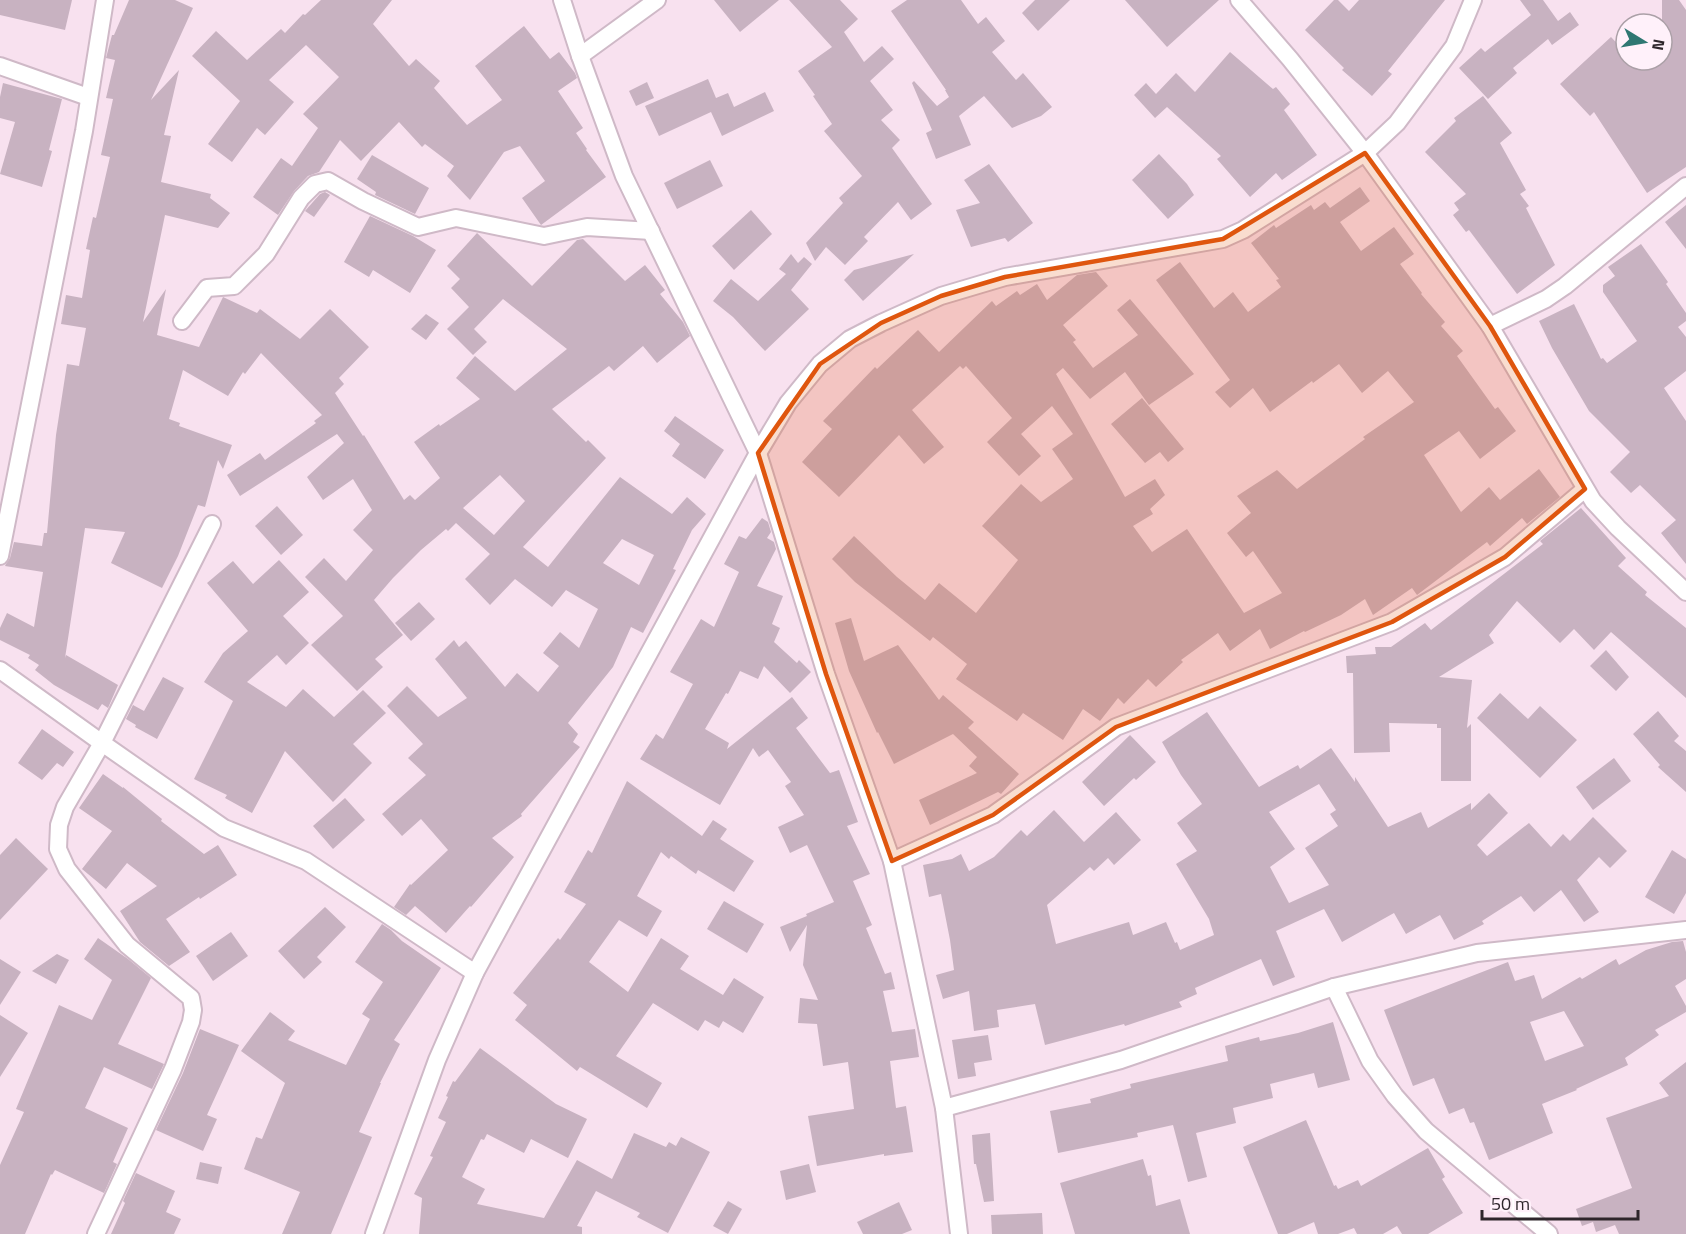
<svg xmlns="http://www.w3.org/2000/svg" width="1686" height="1234" viewBox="0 0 1686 1234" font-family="'Titillium Web',sans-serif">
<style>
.building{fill:#c8b2c1;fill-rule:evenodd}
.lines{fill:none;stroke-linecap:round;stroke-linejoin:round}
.street-casing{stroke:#cfb9c7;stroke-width:20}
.street{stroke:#fff;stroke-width:16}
.marked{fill:#df560e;fill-opacity:0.2;stroke:#df560e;stroke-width:4.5;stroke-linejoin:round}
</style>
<rect width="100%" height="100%" fill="#f8e1ef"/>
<!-- building -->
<g class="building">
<polygon points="0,0 72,0 65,30 0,15"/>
<path d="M129,0h46l18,8 -42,92 28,-30 -15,65 7,1 -10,46 50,12 -1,4 20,15 -12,15 -53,-13 -22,107 23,-33 -9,46 42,12 24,-50 34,16 3,-4 40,30 30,-30 39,38 -30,31 5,6 -9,9 28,43 1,-1 40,65 6,-5 5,5 25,-22 -26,-36 25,-18 1,2 40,-27 -24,-21 19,-22 40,35 52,-42 -64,-50 -29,30 13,13 -14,13 -26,-26 22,-22 -18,-19 9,-9 -13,-13 30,-33 55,53 45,-46 6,-1 42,42 20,-16 20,25 -5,4 23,28 7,14 -33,27 -14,-17 -29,25 -5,-5 -57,43 34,33 2,-2 18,18 -83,89 25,20 72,-90 52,37 15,-17 19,17 -14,16 -19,39 3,1 -33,63 -12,-6 -18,40 -45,56 10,11 -5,8 7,5 -59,67 1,2 -30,22 22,19 -43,50 -1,-1 -24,27 -31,-27 -9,9 -12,-8 16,-23 1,1 37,-35 -27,-31 -19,17 -20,-22 44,-39 -18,-17 15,-14 -36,-38 20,-20 31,31 29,-19 -32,-39 19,-19 5,7 7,-6 39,46 12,-14 21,19 21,-26 -16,-13 17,-21 19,16 19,-39 -32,-19 -14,17 -37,-28 -25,26 -25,-26 25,-25 -34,-31 -8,8 -2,-2 -25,21 -28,28 -19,22 29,35 -28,24 8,8 -26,24 -46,-46 32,-29 -38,-39 19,-19 22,23 27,-31 -20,-20 19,-20 -19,-31 -30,21 -16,-23 37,-34 -7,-9 -97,62 -13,-21 33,-22 5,7 51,-37 -2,-2 8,-6 -61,-62 -16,21 -2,-2 -15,24 -45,-26 -14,49 11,4 -1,3 53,19 -9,24 -5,-9 -13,47 -7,-2 -20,51 -16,32 -51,-25 14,-31 -40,-4 -20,130 1,-3 52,30 -10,23 -6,-4 -4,6 -44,-25 -19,-15 4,-5 -11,-7 2,-3 -30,-15v-12l7,-15 27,14 9,-55 -38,-6 1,-2 4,-6 4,-16 28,4 2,-13h3l9,-98 11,-71 12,2 7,-38 -25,-4 5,-29 16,3 8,-48 -4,-1 7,-32 3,1 14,-61 -9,-2 12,-56 -7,-1 9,-38 -9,-2 6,-23h2zM500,475l25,26 -31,34 -31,-27zM622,539l32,16 -15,30 -36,-22z"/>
<polygon points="321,0 392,0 373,24 409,66 416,59 440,81 434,88 467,125 502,100 475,66 524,26 550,59 559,52 575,73 577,78 558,91 583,128 576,133 587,149 586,150 606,177 541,225 522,198 545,181 520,146 504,152 470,200 447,176 454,166 425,144 422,147 399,122 361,161 340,140 319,172 308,176 294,191 278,215 253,197 281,158 292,166 318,128 303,114 339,77 306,45 269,80 294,102 265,135 257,128 232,162 208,144 240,101 192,56 216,31 247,60 281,29 285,33 303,14 305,15"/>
<polygon points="714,0 779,0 740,32"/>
<polygon points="789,0 840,0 858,19 844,32 864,62 882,46 894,59 870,81 893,110 881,120 900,140 892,148 932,204 911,220 898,202 864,237 868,241 845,265 826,247 815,261 806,243 843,203 839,198 862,176 824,131 832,124 813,96 815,95 798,71 832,47"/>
<polygon points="907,0 961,0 978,24 986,17 1005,41 992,52 1016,80 1023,73 1052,107 1041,116 1012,128 984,96 959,116 971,145 936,159 926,133 932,130 912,83 914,81 937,106 949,97 945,90 946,90 891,11"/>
<polygon points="1035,0 1070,0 1038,31 1022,13"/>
<polygon points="1125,0 1219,0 1167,47"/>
<polygon points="1334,0 1338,0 1349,11 1359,0 1445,0 1388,71 1392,74 1372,96 1342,70 1344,68 1305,30"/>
<polygon points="1520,0 1543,0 1558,21 1570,12 1579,25 1552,45 1548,39 1513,68 1517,73 1488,99 1459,68 1481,48 1485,52 1531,15"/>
<polygon points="1662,0 1679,0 1686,10 1686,167 1647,193 1594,112 1590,116 1560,84 1611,37 1626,53 1626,60 1662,60"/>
<polygon points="1230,52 1273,89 1276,87 1290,104 1284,110 1317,155 1282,180 1276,173 1250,197 1217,159 1221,156 1167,107 1155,118 1134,95 1146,83 1156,94 1176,73 1195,92"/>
<polygon points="708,79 716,98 728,93 734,107 765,92 774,111 722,136 711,112 659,136 645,106"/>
<polygon points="647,82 654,98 636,106 629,91"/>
<polygon points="3,83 62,99 49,150 52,151 42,187 0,174 15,122 0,118 0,97"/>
<polygon points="1483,96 1512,133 1500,143 1526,190 1520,194 1529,206 1526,208 1555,265 1517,294 1469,230 1466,232 1453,215 1459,210 1454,203 1466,194 1425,152 1456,121 1454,118"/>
<polygon points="1159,154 1187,184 1194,195 1168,219 1132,180"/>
<polygon points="372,155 429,188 415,214 375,195 376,192 357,179"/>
<polygon points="710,160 723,186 677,209 664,183"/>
<polygon points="989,164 1033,223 1008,242 1005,238 971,247 956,210 980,203 964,180"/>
<polygon points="1360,187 1370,201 1340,222 1361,251 1394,227 1414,254 1400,264 1422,293 1421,294 1445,322 1441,326 1463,351 1457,356 1495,409 1498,407 1516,431 1480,459 1459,431 1424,455 1461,512 1489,487 1500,500 1539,469 1560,497 1527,524 1522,518 1490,546 1487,542 1417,595 1412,588 1373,615 1365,599 1341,615 1305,632 1304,631 1270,649 1260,629 1230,651 1218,633 1181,660 1183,662 1156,687 1148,679 1124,704 1118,698 1100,721 1083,709 1063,740 1023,713 1017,721 956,679 967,664 933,637 930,641 855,582 832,559 854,536 897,577 925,600 939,583 976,613 1018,560 982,526 1021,484 1041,502 1073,479 1052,449 1073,434 1052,406 1021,434 1041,456 1019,476 987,442 1012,418 966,366 963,369 960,366 912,410 944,447 924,464 899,435 839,497 802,462 832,429 823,421 875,367 877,369 918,330 939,352 992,301 996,306 1017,291 1020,295 1037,284 1047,300 1077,275 1096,272 1108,286 1063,325 1076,340 1073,342 1093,368 1138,335 1117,310 1130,299 1194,374 1149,405 1125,372 1090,399 1063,368 1056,374 1125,497 1155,479 1165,495 1150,509 1153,514 1133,526 1152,552 1187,529 1244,613 1282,593 1253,551 1246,557 1227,533 1251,513 1237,496 1277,470 1297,489 1365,439 1363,437 1414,402 1388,371 1362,393 1339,364 1313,383 1312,381 1270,412 1253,388 1230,408 1215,392 1230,380 1156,280 1180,262 1214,308 1233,292 1248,312 1281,287 1276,280 1279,279 1251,243 1274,225 1276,228 1311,205 1314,210 1325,202 1330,208"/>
<polygon points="325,192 330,195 314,217 305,211 320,194"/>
<polygon points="1686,205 1686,249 1665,222"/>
<polygon points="751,210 772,234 734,270 712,246"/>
<polygon points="370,216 413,236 436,250 410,293 373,270 369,277 344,262"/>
<polygon points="1641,244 1668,282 1666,284 1686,313 1686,321 1678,327 1686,337 1686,371 1664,388 1686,421 1686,564 1661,533 1676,520 1640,485 1631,493 1610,472 1630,452 1589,411 1552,348 1539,321 1574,304 1601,359 1603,358 1607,363 1637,341 1603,292 1603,285 1615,276 1608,267"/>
<polygon points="791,254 798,263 804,257 812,264 791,290 809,309 765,351 733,317 713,301 731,279 758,301 786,274 779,269"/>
<polygon points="914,254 863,301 844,280 854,270"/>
<polygon points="426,314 439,323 426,340 411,329"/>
<polygon points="1142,398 1184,449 1168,462 1160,452 1145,463 1111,424"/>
<polygon points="675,416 724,450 705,479 672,456 680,444 664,431"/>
<polygon points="277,506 303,535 281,555 255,526"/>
<polygon points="1581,508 1626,558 1618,566 1647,592 1645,595 1686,628 1686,698 1611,632 1594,650 1574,629 1560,643 1517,601 1489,635 1494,643 1439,677 1472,680 1467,728 1471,724 1471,781 1441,781 1441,728 1437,728 1437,724 1389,723 1390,752 1354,753 1353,673 1347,673 1346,656 1376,654 1375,647 1391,647 1425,623 1431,630 1543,544 1540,541"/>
<polygon points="762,518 768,522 771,532 767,538 774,542 776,549 757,586 783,596 772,624 780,628 774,642 797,663 799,660 811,672 790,693 764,666 758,679 740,671 728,694 726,693 705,729 729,743 727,749 792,697 808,718 796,728 830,773 839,770 858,822 847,826 870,874 853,881 872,925 866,928 885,974 891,972 895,989 883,991 892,1032 915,1029 919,1057 890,1061 896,1108 906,1106 913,1152 884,1156 884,1154 817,1166 808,1116 854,1109 848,1062 823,1066 817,1024 798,1023 800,998 818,1000 803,965 807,925 790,952 780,927 807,916 806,914 834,902 807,845 790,853 778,827 804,815 785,786 791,782 768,750 759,757 753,748 720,805 640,759 656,734 663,739 693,684 670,672 701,619 714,627 739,572 724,564 739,536 746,539"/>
<polygon points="279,560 309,592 283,616 309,643 286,665 277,655 247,682 286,707 303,689 334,717 363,690 386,713 353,744 372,763 333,802 285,751 252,813 225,798 227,795 194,779 233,701 204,682 223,653 248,631 207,583 233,561 253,584"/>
<polygon points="419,602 435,619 411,641 395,623"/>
<polygon points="851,618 864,661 898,645 939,700 943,695 974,722 968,728 1019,774 1001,794 998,792 930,825 919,800 977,773 969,766 977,757 953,734 894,764 878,732 877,733 849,671 835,623"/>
<polygon points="1606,650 1629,677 1616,691 1590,666"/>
<polygon points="163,677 184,688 157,739 135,727 136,725 126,719 133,705 144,711"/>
<polygon points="1500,693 1528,719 1540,706 1577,740 1540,778 1477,718"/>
<polygon points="1658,711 1679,736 1674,741 1686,751 1686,792 1658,767 1660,765 1633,734"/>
<path d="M1207,712l52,75 39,-22 2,4 31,-21 24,34v-5l33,50 33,-15 7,16 43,-25v7l18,-17 19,20 -31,32 10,11 42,-33 22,24 12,-13 7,7 23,-24 34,34 -17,17 -11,-11 -22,23 22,32 -15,10 -23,-32 -27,22 -13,-16 -39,25 2,3 -30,16 -14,-25 -34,19 -12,-21 -52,29 -18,-33 -48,22 19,46 -22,9 -12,-27 -66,29 2,6 -18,8 3,5 -57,19 -1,-2 -79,21 -10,-41 -38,6 2,17 -25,4 -5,-40 -26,8 -7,-24 18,-5 -4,-30 -9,-46 -12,3 -6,-32 29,-6 9,-5 8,17 25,-14 27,-27 6,6 27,-26 30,32 32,-30 25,28 -27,25 -6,-7 -14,13 -4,-4 -43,38 9,39 73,-22 4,13 33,-13 9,21 2,-1 3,8 34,-15 -5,-16 -33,-55 21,-13 -20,-28 25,-19 -21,-29 -19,-33zM1319,784l17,26 -6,4 8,12 -33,22 24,37 -40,18 -19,-36 25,-18 -26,-37z"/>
<polygon points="42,729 74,752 63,767 57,763 42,780 18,763"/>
<polygon points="1130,735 1156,762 1136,780 1134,778 1104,806 1082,782"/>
<polygon points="1614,758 1631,781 1593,810 1576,787"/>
<polygon points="103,774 123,788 123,787 162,819 161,821 204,854 218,845 237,875 200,899 199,897 166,919 190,952 169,966 140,942 120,911 157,886 127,863 106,889 82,869 112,831 79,808"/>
<polygon points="627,781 702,836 713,820 727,829 720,839 754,861 734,892 698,870 696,874 671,856 669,859 661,852 637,896 662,911 647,937 619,920 589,962 628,992 661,938 689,956 680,969 723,995 734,978 764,997 743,1033 723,1021 719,1028 705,1020 698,1031 653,1003 616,1056 662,1083 647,1108 580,1067 577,1071 515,1020 527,1005 513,993 558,938 560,940 586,904 564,892 588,850 592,853"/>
<polygon points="345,798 365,820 333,849 313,826"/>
<polygon points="16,838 48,869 0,920 0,855"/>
<polygon points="1672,850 1686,859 1686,893 1674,914 1645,897"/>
<polygon points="724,901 764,924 747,953 707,929"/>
<polygon points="325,907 346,927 317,957 322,962 304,979 278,951"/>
<polygon points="382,924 391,930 402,941 441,968 394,1040 400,1044 380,1083 381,1083 359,1132 372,1137 331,1234 282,1234 300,1192 244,1169 256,1137 262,1139 285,1083 241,1051 270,1012 295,1031 288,1040 346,1065 370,1019 362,1014 383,982 355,962"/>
<polygon points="231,932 248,956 213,981 196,956"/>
<polygon points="98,938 128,959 151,978 118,1044 164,1064 152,1089 104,1067 85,1108 128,1128 113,1162 117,1164 104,1193 55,1170 52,1175 51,1174 25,1234 0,1234 0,1165 24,1112 16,1109 59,1005 92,1020 112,980 84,959"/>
<path d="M1683,941l3,11v27l-11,7 11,20v6l-31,18 4,5 -34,23 3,7 -52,24 1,1 -35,14 11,29 -64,27 -15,-38 -4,1 -6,-15 -15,6 -15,-36 -21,8 -29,-76 124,-48 7,19 19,-6 8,24 38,-22 2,2 34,-20 3,6 27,-15 26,-8zM1564,1011l20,35 -39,15 -15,-39z"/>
<polygon points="57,954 69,960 56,984 32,971"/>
<polygon points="0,959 21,972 0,1005"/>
<polygon points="0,1015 28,1033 0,1077"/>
<polygon points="1333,1022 1350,1080 1318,1088 1314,1073 1270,1084 1273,1098 1233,1108 1236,1123 1196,1133 1207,1177 1188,1182 1173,1125 1137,1133 1138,1137 1058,1153 1050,1111 1091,1103 1090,1099 1131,1088 1130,1084 1228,1061 1225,1046 1259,1037 1260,1041 1298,1033"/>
<polygon points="200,1029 239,1045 207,1115 217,1119 203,1151 156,1130 183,1073"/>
<polygon points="988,1035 992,1060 974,1063 976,1076 958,1079 952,1040"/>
<polygon points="480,1048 556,1104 587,1119 568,1158 531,1139 524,1153 487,1134 484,1140 481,1139 462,1177 485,1189 477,1204 544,1218 577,1160 612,1179 634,1133 666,1147 669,1142 676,1146 681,1137 710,1152 668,1233 637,1217 640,1213 596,1191 577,1226 582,1227 582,1234 419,1234 422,1198 414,1194 433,1157 430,1156 446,1122 438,1118 448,1097 446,1096 453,1081 455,1082"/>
<polygon points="1686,1062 1686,1234 1619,1234 1615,1225 1596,1232 1593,1222 1582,1226 1576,1209 1632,1188 1606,1118 1669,1096 1659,1083"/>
<polygon points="1306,1120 1334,1186 1336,1185 1338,1189 1358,1180 1361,1186 1428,1148 1445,1177 1442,1179 1463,1213 1428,1234 1402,1234 1397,1226 1383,1234 1357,1234 1354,1228 1338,1234 1318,1234 1314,1222 1287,1234 1278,1234 1243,1147"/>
<polygon points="990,1133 994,1201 984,1202 976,1164 974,1164 972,1135"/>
<polygon points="1143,1159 1148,1176 1151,1175 1156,1206 1180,1199 1190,1234 1075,1234 1060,1183"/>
<polygon points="200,1162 222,1167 218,1184 196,1179"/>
<polygon points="809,1164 816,1192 786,1200 780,1171"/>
<polygon points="136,1173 175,1191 166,1212 181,1219 174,1234 111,1234 125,1203 123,1201"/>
<polygon points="728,1201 742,1209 728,1234 713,1226"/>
<polygon points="899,1202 912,1230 902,1234 863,1234 857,1222"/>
<polygon points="1042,1213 1043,1234 992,1234 991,1215"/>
</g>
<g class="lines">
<defs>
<g id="street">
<polyline points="562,0 580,56 624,176 758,453 826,674 892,861 944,1108 959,1234"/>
<polyline points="1239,0 1290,59 1365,153 1490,326 1593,501 1618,528 1686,592"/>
<polyline points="580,56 657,0"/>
<polyline points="0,66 88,97"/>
<polyline points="182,321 207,288 234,286 266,254 301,198 315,184 328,181 363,201 418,227 456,218 544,236 587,227 651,231"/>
<polyline points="1490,326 1546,299 1565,286 1686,186"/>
<polyline points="0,556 84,131 105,0"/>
<polyline points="0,670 102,743 224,828 306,861 475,973"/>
<polyline points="892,861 993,815 1116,727 1392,622 1505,557 1585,489"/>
<polyline points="1334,987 1370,1061 1395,1096 1426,1131 1549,1234"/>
<polyline points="944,1108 1121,1060 1334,987 1477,953 1686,930"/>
<polyline points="96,1234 173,1069 191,1022 193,1010 191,998 127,945 67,869 58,849 59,825 65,807 102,743 212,524"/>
<polyline points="374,1234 437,1060 475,973 758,453 788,403 820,364 850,339 881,323 941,296 1005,277 1223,239 1243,230 1365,153 1397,123 1454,46 1473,0"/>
</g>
</defs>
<!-- street casing -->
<use href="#street" class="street-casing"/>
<!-- street -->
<use href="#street" class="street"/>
</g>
<!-- marked area -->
<path class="marked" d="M1365,153l125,173 95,163 -80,68 -113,65 -276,105 -123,88 -101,46 -66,-187 -68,-221 62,-89 61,-41 60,-27 64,-19 218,-38z"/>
<!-- north arrow -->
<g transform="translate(1644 42) rotate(101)"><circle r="28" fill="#fff1fa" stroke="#aba0a7" stroke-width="1.5"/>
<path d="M0-4.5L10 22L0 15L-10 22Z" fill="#2f7772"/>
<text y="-9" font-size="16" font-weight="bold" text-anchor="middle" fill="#2e262b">N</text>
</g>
<!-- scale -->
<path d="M1482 1210v9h156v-9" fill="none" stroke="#2e262b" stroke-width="3"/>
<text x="1491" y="1210" font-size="18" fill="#2e262b" stroke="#fff1fa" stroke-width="4.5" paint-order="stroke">50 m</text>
</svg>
